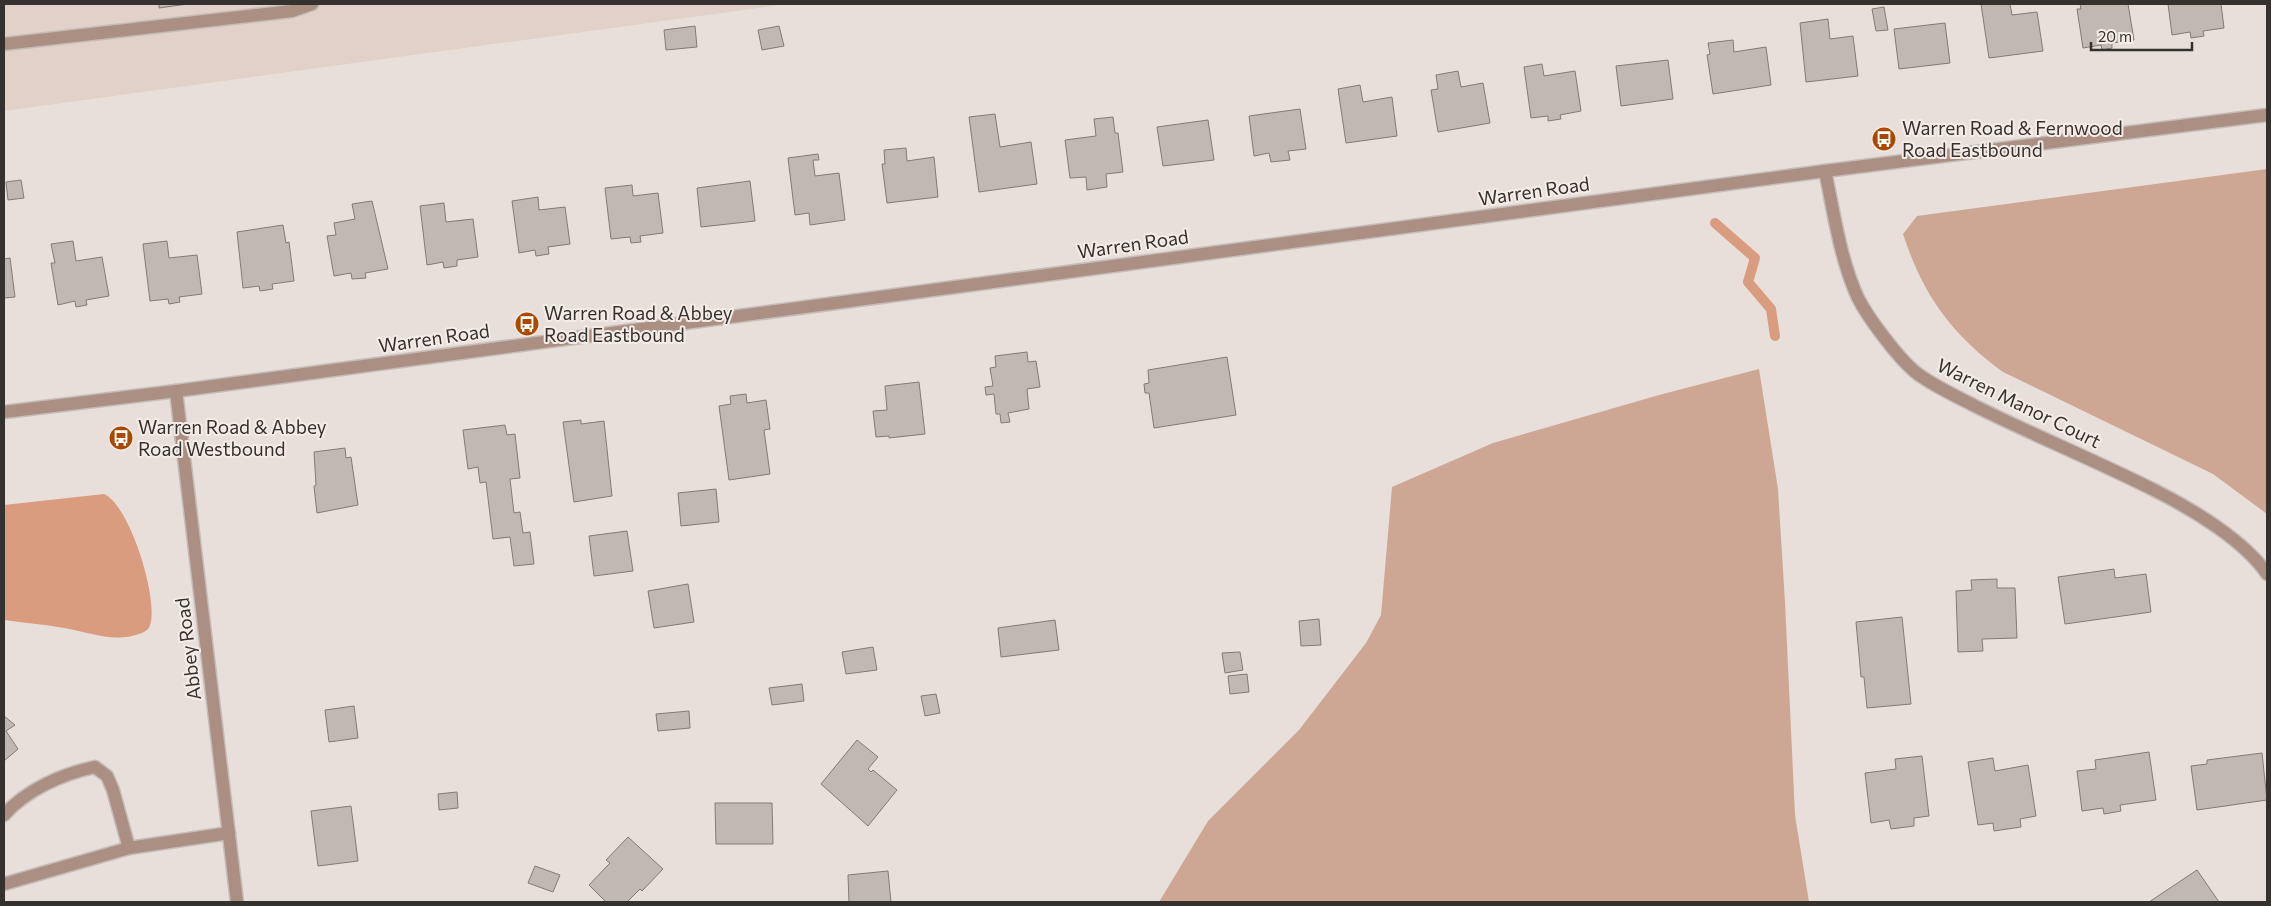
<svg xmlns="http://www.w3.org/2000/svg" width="2271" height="906" viewBox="0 0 2271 906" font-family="Commissioner,sans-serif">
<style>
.built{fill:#e1d1c8}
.green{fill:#cea794}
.water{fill:#d99c7e}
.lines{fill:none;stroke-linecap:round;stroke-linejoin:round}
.stream{stroke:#d99c7e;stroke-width:10}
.building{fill:#c1b8b3;stroke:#837a76}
.service-casing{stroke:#c5bcb8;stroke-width:15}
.minor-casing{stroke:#c5bcb8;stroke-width:15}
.tertiary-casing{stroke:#c5bcb8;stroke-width:15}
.service{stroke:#aa8f82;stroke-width:12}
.minor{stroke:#aa8f82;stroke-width:12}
.tertiary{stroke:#aa8f82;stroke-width:12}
.labels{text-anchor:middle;stroke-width:4;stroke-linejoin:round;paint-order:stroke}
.poi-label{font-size:19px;fill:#35312f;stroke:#f6ece7;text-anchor:start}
.street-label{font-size:19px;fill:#35312f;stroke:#f6ece7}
</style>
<rect width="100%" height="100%" fill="#e9dfda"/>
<!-- built -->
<polygon class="built" points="4,4 787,4 4,111"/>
<!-- green -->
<g class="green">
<path d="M2267,169v345l-54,-40 -210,-102c-52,-38 -80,-77 -100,-138l14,-18z"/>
<polygon points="1759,369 1778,489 1785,602 1795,815 1809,902 1159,902 1208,821 1299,730 1366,643 1381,615 1392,487 1493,443 1659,395"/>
</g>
<!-- water -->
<path class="water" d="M104,494c26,11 55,106 46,131 -1,5 -7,8 -11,9 -25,9 -51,-2 -75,-6 -20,-4 -40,-5 -60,-8v-115z"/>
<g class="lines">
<!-- stream -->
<polyline class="stream" points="1715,223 1755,258 1748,282 1771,309 1775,336"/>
</g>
<!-- building -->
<g class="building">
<polygon points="159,4 188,4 159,8"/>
<polygon points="1981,4 2010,4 2012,15 2037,12 2043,51 1989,58"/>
<polygon points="2080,4 2128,4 2134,40 2112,43 2112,48 2102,50 2101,45 2083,48 2077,9 2081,9"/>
<polygon points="2168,4 2221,4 2224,28 2203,31 2204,36 2191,38 2190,32 2172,35"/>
<polygon points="1884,7 1888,30 1876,31 1872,9"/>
<polygon points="1828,19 1830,39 1853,36 1858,76 1806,82 1800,23"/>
<polygon points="1945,23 1950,63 1899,69 1894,29"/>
<polygon points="695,26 697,47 666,50 664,30"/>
<polygon points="779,26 784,46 762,50 758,30"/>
<polygon points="1733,40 1734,52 1766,47 1771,85 1713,94 1707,55 1710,54 1708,43"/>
<polygon points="1668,60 1673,99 1621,106 1616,66"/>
<polygon points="1542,64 1544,76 1575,71 1581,111 1560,115 1561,119 1548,121 1548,116 1531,118 1524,67"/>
<polygon points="1458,71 1461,87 1483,83 1490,123 1438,132 1431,90 1438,89 1436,75"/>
<polygon points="1360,85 1363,102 1392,97 1397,136 1346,143 1338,89"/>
<polygon points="1300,109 1306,149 1288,151 1290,160 1271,162 1269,153 1254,156 1249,116"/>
<polygon points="995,114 1000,147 1031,142 1037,184 979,192 969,117"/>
<polygon points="1113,117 1115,133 1118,133 1123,172 1106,174 1107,187 1087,190 1086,177 1070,178 1065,140 1096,136 1094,119"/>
<polygon points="1208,120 1214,160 1163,166 1157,127"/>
<polygon points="906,148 907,161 934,157 938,197 887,203 882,164 885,164 884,150"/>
<polygon points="818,154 819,160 813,160 815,176 839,173 845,220 810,225 809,213 795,215 788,158"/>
<polygon points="21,180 24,198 8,200 6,182"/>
<polygon points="750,181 755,221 701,227 697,188"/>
<polygon points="632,185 633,196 658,193 663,233 640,236 641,242 631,243 630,237 611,239 605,188"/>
<polygon points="538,197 539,210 565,207 570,244 548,247 549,254 536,256 535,250 519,253 512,201"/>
<polygon points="372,201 388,269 365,273 366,278 352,279 351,273 334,276 327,236 336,235 334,223 355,219 352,204"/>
<polygon points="444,203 446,222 473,219 478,257 457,260 457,266 444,268 443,262 427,265 420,206"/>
<polygon points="283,225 286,243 289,242 294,281 272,284 273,289 260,291 259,286 243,288 237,232"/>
<polygon points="73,241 76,261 102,257 109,296 86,300 87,305 76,307 75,301 58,305 51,263 55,263 51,244"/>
<polygon points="167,241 169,258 197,255 202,294 179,297 180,302 169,304 168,299 150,301 143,244"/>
<polygon points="10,258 15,297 4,298 4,259"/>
<polygon points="1027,352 1028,362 1036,361 1040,387 1027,389 1029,409 1008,413 1010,422 1001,423 1000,414 996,414 994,394 986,395 985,387 993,386 990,368 996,367 995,356"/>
<polygon points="1227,357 1236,415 1154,428 1149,393 1145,393 1144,384 1149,383 1148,370"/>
<polygon points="919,382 925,434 889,438 889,436 876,437 873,411 887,410 885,386"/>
<polygon points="746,394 747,403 766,400 770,429 764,430 770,474 729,480 719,406 731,404 730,396"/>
<polygon points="581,420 581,424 604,421 612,496 574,502 563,422"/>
<polygon points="505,425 507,435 515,434 520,478 510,479 514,513 520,512 523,533 530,532 534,564 514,566 510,537 493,539 486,482 480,483 478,467 468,469 463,430"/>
<polygon points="345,448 346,458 351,457 358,505 317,513 314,486 316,485 314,452"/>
<polygon points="716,489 719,522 681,526 678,493"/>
<polygon points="627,531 633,571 594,576 589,536"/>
<polygon points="2114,569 2115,578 2146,574 2151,612 2065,624 2058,577"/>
<polygon points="1997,579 1997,588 2015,588 2017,638 1982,639 1983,651 1958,652 1956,591 1972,590 1971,580"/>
<polygon points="688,584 694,622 654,628 648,591"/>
<polygon points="1902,617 1911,704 1867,708 1864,677 1861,677 1856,622"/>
<polygon points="1319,619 1321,645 1301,646 1299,621"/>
<polygon points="1055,620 1059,650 1001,657 998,628"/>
<polygon points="873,647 877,670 846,674 842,652"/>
<polygon points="1240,652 1243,670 1225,673 1222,653"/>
<polygon points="1247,674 1249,692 1230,694 1228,676"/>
<polygon points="802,684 804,701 772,705 769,688"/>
<polygon points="936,694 940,713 925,716 921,696"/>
<polygon points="354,706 358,738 329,742 325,710"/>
<polygon points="689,711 690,728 658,731 656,714"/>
<polygon points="4,716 15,725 6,731 18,749 4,761"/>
<polygon points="857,740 878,757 868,769 871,772 873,770 897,790 868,826 821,784"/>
<polygon points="2149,752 2156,800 2120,805 2121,811 2104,814 2103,808 2082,811 2077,771 2096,769 2095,760"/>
<polygon points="2262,753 2267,800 2197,810 2191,766 2207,764 2207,760"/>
<polygon points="1922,756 1929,816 1914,818 1914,826 1891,829 1889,820 1871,823 1865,773 1896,769 1895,759"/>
<polygon points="1993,758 1995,771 2028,765 2036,816 2020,819 2021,827 1994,831 1993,823 1978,825 1968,762"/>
<polygon points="457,792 458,808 439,810 438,794"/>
<polygon points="715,803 772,803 773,844 716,844"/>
<polygon points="351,806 358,861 318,866 311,811"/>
<polygon points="628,837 663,869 642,891 640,889 627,902 606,902 589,885 610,863 606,860"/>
<polygon points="535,866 560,875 553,892 528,883"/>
<polygon points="2197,870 2219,902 2149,902"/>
<polygon points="888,871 891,902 895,902 849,902 848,875"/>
</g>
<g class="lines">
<defs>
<g id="service">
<polyline points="4,44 292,11 312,4"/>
<path d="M4,815c22,-25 58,-41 91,-48l12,9 6,14 16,58"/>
<polyline points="4,884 129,848 229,833"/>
</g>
<g id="minor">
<path d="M1825,171c9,42 15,88 33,127 10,20 39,58 55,72 14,13 45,27 62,36 60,30 122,55 181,85 36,18 89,50 111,83"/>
<polyline points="176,391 237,902"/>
</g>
<polyline id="tertiary" points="4,412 176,391 1825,171 2267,115"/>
</defs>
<!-- service casing -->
<use href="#service" class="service-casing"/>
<!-- minor casing -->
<use href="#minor" class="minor-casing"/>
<!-- tertiary casing -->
<use href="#tertiary" class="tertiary-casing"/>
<!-- service -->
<use href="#service" class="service"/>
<!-- minor -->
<use href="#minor" class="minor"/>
<!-- tertiary -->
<use href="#tertiary" class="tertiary"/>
</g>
<!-- icons -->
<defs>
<symbol id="bus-disc" viewBox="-11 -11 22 22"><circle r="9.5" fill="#a94900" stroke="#f6ece7"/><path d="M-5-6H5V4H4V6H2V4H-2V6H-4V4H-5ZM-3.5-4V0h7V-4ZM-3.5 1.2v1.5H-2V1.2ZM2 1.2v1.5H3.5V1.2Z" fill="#fff"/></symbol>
</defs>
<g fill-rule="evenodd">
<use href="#bus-disc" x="1870" y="125" width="28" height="28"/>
<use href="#bus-disc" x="513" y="310" width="28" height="28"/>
<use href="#bus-disc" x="107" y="424" width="28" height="28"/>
</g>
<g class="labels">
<!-- poi labels -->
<g class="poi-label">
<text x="1902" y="135">Warren Road &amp; Fernwood<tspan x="1902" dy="22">Road Eastbound</tspan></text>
<text x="544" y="320">Warren Road &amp; Abbey<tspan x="544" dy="22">Road Eastbound</tspan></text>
<text x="138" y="434">Warren Road &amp; Abbey<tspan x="138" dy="22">Road Westbound</tspan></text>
</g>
<!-- street labels -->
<g class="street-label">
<text transform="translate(1534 191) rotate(-8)" y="7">Warren Road</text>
<text transform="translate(1133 244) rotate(-8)" y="7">Warren Road</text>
<text transform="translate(434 338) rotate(-8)" y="7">Warren Road</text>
<text transform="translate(2019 403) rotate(26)" y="7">Warren Manor Court</text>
<text transform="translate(188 649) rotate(-97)" y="7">Abbey Road</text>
</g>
</g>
<!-- border -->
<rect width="2271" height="906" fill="none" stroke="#35312f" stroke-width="10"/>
<!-- scale -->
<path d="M2091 42v8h101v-8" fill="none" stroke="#35312f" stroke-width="2.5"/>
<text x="2098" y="42" font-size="15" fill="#35312f" stroke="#f6ece7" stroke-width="4" paint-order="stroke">20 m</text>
</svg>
